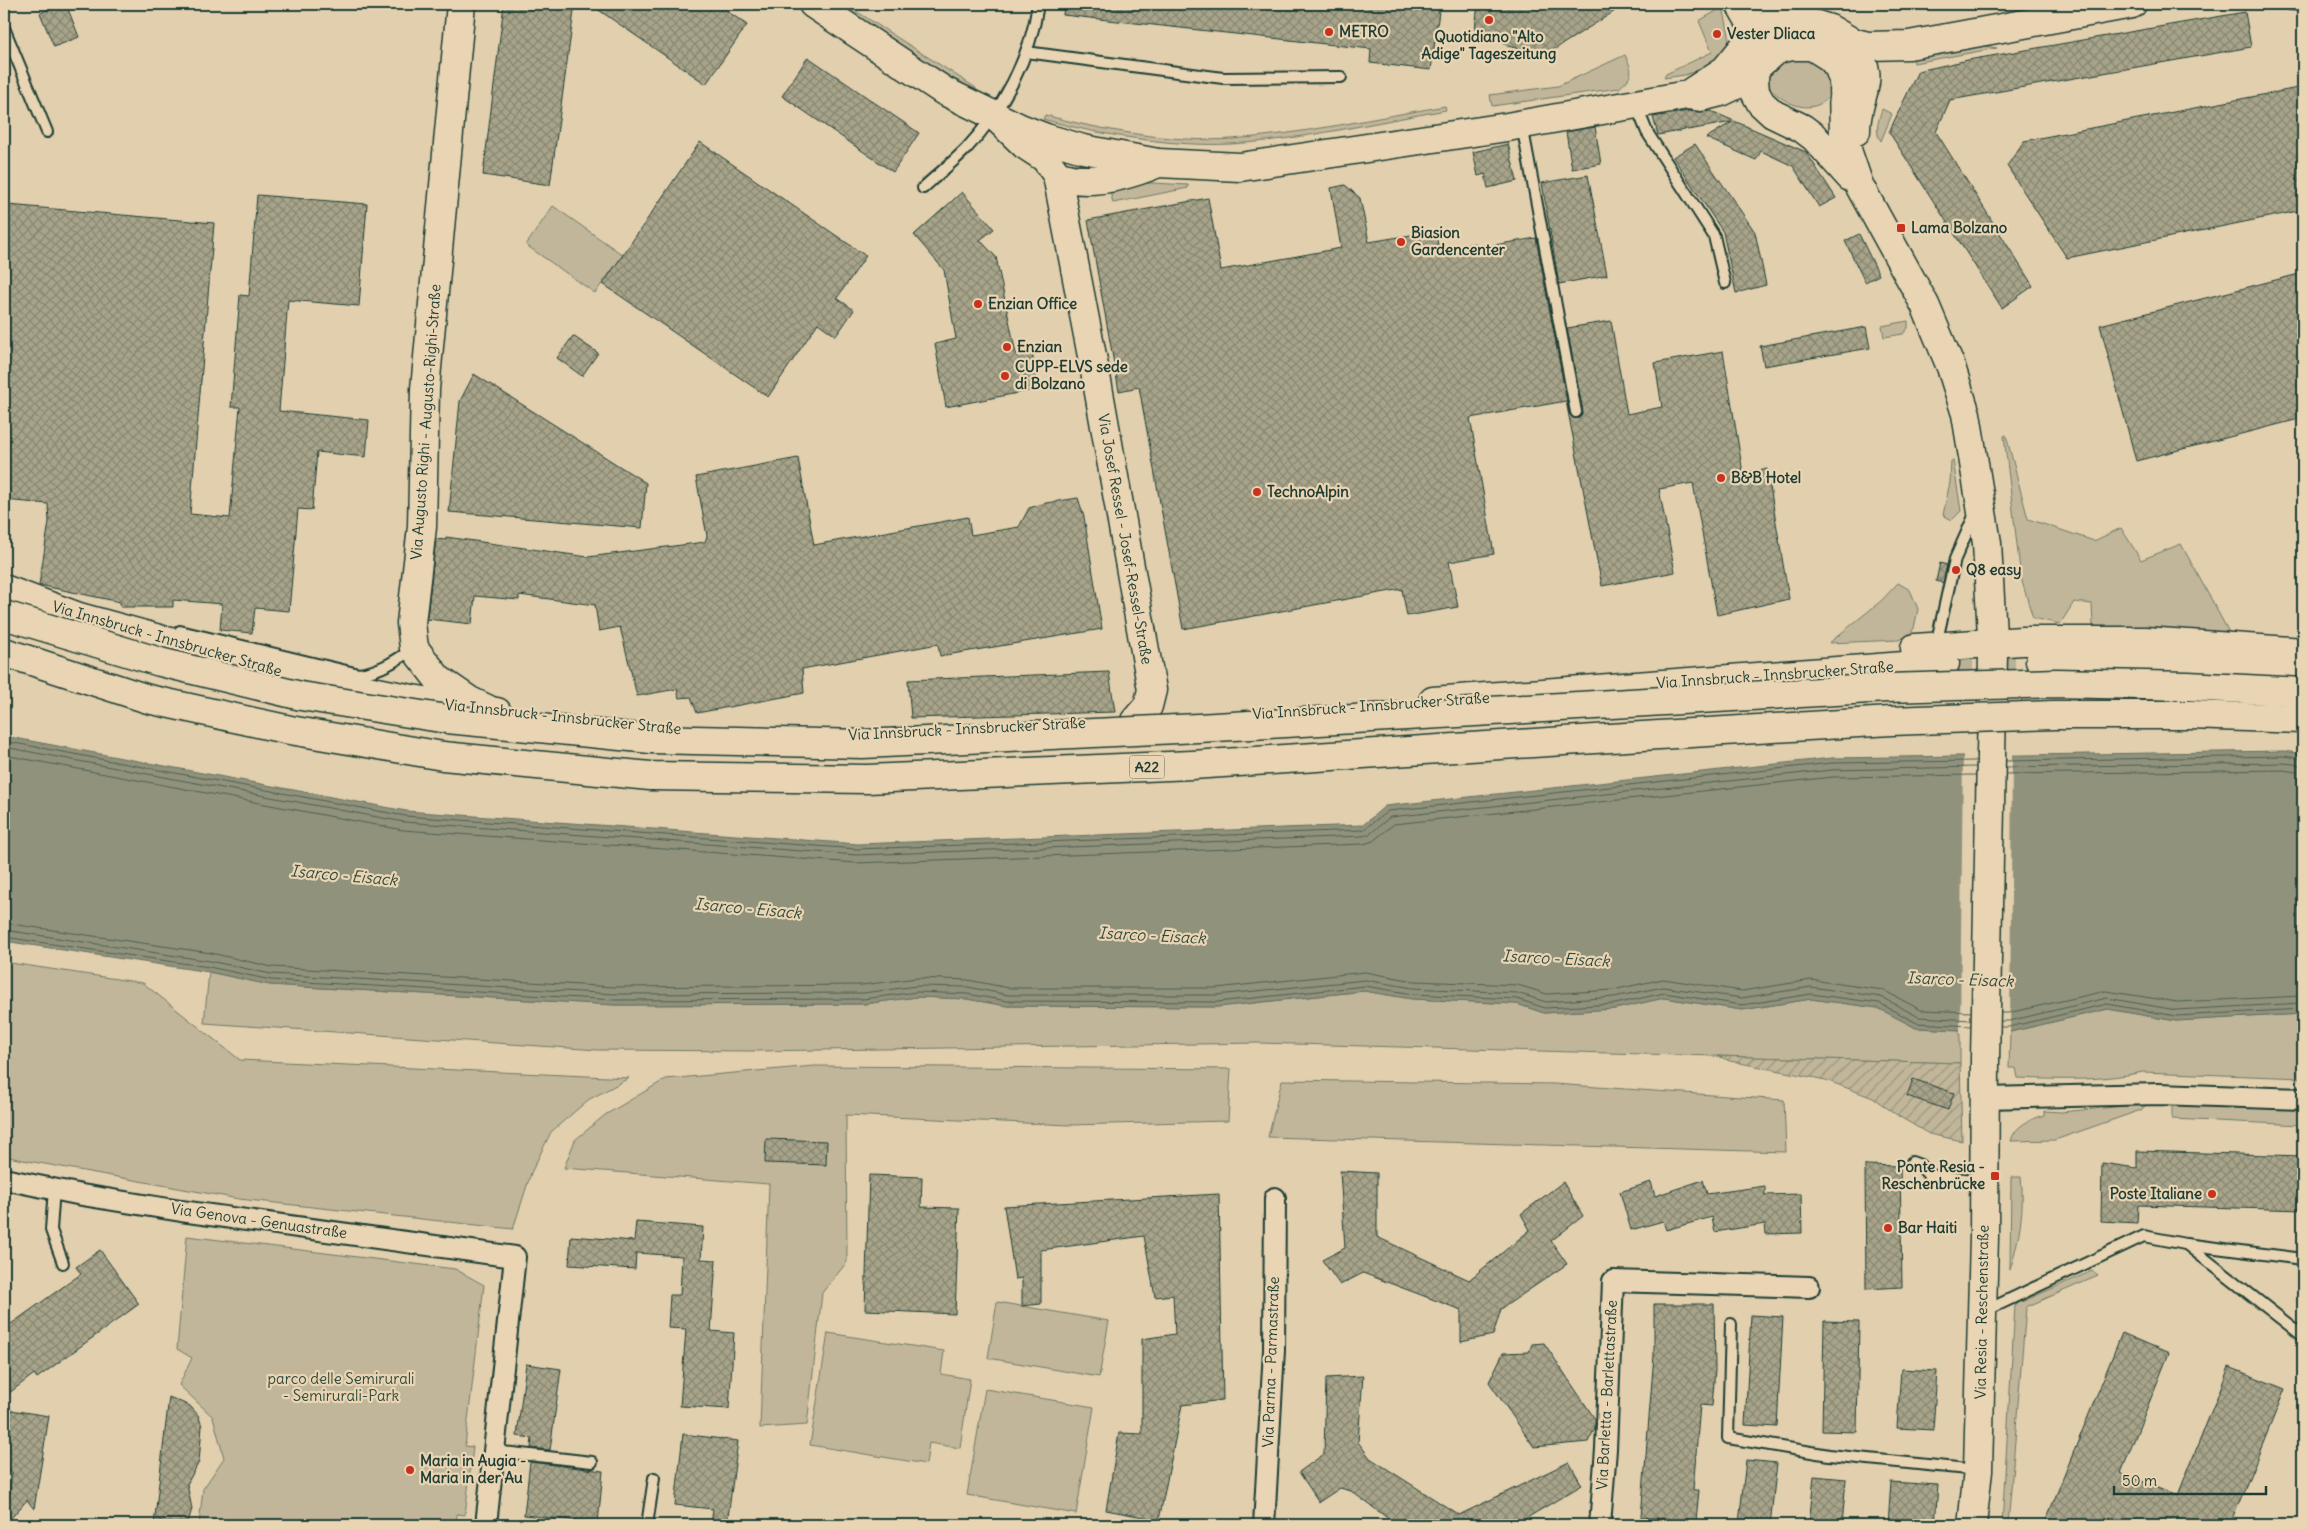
<svg xmlns="http://www.w3.org/2000/svg" width="2307" height="1529" viewBox="0 0 2307 1529" font-family="Delius,sans-serif">
<style>
.green{fill:#c1b69a;stroke:#707a67}
.garden{fill:url(#garden-furrows);stroke:#707a67}
.water{fill:#91927c;stroke:#63705f}
.pier{fill:#e1cfae}
.lines{fill:none;stroke-linecap:round;stroke-linejoin:round}
.shore{stroke:#4d5f51;stroke-width:1}
.building{fill:url(#building-cross-hatch);stroke:#1f3d34}
.primary-tunnel{stroke:#bab296;stroke-width:28;stroke-dasharray:28 14;stroke-linecap:butt}
.service-casing{stroke:#1f3d34;stroke-width:14}
.minor-casing{stroke:#1f3d34;stroke-width:24}
.secondary-casing{stroke:#1f3d34;stroke-width:31}
.primary-casing{stroke:#1f3d34;stroke-width:31}
.service{stroke:#e9d5b3;stroke-width:10}
.minor{stroke:#e9d5b3;stroke-width:20}
.secondary{stroke:#e9d5b3;stroke-width:28}
.primary{stroke:#e9d5b3;stroke-width:28}
.motorway-bridge-casing{stroke:#1f3d34;stroke-width:31;stroke-linecap:butt}
.motorway-bridge{stroke:#e9d5b3;stroke-width:28}
.poi-dot{fill:#c8321e;stroke:#e9d5b3;stroke-width:2}
.labels{text-anchor:middle;stroke-width:4.5;stroke-linejoin:round;paint-order:stroke}
.shield{fill:#e9d5b3;stroke:#5c6b5a;stroke-width:1}
.shield-label{font-size:14px;font-weight:bold;fill:#1f3d34}
.poi-label{font-size:15px;font-weight:bold;fill:#1f3d34;stroke:#e9d5b3;text-anchor:start}
.street-label{font-size:15px;fill:#1f3d34;stroke:#e9d5b3}
.park-label{font-size:15px;fill:#2f493e;stroke:#e9d5b3}
.water-label{font-size:16px;font-style:italic;fill:#304a3f;stroke:#e9d5b3}
</style>
<defs>
<pattern id="garden-furrows" width="10" height="10" patternUnits="userSpaceOnUse" patternTransform="scale(1.25)"><rect width="10" height="10" fill="#c1b69a"/><path d="M-1 1l2-2M0 10L10 0M9 11l2-2" fill="none" stroke="#9c957e"/></pattern>
<pattern id="building-cross-hatch" width="8" height="8" patternUnits="userSpaceOnUse" patternTransform="scale(1.25)"><rect width="8" height="8" fill="#a8a48a"/><path d="M0 0l8 8M0 8l8-8" fill="none" stroke="#888772"/></pattern>
</defs>
<rect width="100%" height="100%" fill="#e1cfae"/>
<filter id="ink" filterUnits="userSpaceOnUse"><feTurbulence type="fractalNoise" baseFrequency=".02" numOctaves="2"/><feDisplacementMap in="SourceGraphic" scale="10" xChannelSelector="R" yChannelSelector="G"/><feConvolveMatrix kernelMatrix="1 2 1 2 8 2 1 2 1" color-interpolation-filters="sRGB"/></filter>
<g filter="url(#ink)">
<!-- green -->
<g class="green">
<polygon points="836,4 845,4 976,88 974,92"/>
<polygon points="1723,7 1729,34 1728,47 1710,66 1685,75 1664,78 1666,74 1712,52 1699,21"/>
<polygon points="1985,46 1997,48 1914,63 1913,58"/>
<path d="M1625,55c8,16 9,21 -6,33l-127,18 -2,-11 68,-9z"/>
<path d="M1801,56l20,9 11,15 -2,16c-19,22 -49,7 -63,-12v-13l4,-6z"/>
<path d="M1445,106l1,4c-70,12 -144,30 -215,34 -55,3 -134,-9 -188,-25l2,-4c55,15 129,28 187,24 71,-5 143,-21 213,-33z"/>
<path d="M1882,109l10,5 -11,27c-7,-9 -2,-22 1,-32z"/>
<polygon points="1153,183 1188,185 1188,188 1113,203 1110,190 1129,184"/>
<polygon points="553,206 623,255 595,293 526,245"/>
<polygon points="1908,321 1908,328 1903,334 1884,337 1882,326"/>
<polygon points="2006,435 2028,519 2094,541 2121,528 2141,560 2181,544 2231,636 2093,626 2092,604 2074,602 2060,624 2033,618 2021,578 2004,436"/>
<polygon points="1953,460 1961,511 1952,520 1943,515 1950,482 1951,461"/>
<polygon points="1898,583 1910,590 1918,609 1914,628 1909,636 1898,640 1829,643 1881,601"/>
<polygon points="4,962 143,983 240,1060 629,1078 588,1100 551,1132 531,1173 513,1229 239,1199 23,1160 4,1156"/>
<polygon points="209,972 270,985 615,1005 864,1004 917,997 967,999 1007,1006 1217,1007 1364,991 1412,999 1517,1004 1544,1013 1615,1009 1664,998 1742,1010 1811,999 1878,1008 1916,1028 1960,1030 1960,1063 1259,1043 756,1051 598,1050 204,1023"/>
<path d="M2108,1009l68,12 127,-7v64l-160,-6c-42,9 -82,8 -125,6l-2,-10h-7l1,-36z"/>
<polygon points="814,1066 1231,1069 1228,1121 1070,1125 846,1115 847,1262 822,1293 807,1425 760,1428 769,1184 564,1168 575,1140 605,1115 666,1079"/>
<polygon points="1282,1080 1554,1084 1784,1100 1786,1152 1268,1137"/>
<path d="M2147,1104l-6,6 -86,30 -44,1c4,-16 19,-21 33,-26v-4l17,1z"/>
<polygon points="2172,1105 2303,1110 2303,1125 2172,1119"/>
<path d="M2011,1177h10c4,33 -2,62 -11,93z"/>
<polygon points="187,1236 455,1269 484,1285 465,1446 473,1447 465,1515 457,1514 456,1525 199,1525 203,1489 224,1458 213,1417 179,1385 192,1358 177,1349"/>
<polygon points="2092,1271 2098,1276 2026,1307 2008,1525 2002,1525 2015,1305 2020,1301 2024,1301"/>
<polygon points="997,1302 1109,1321 1099,1377 988,1358"/>
<polygon points="828,1333 944,1351 941,1374 970,1379 960,1448 929,1443 926,1464 810,1445"/>
<polygon points="985,1389 1094,1407 1076,1514 967,1495"/>
</g>
<!-- garden -->
<polygon class="garden" points="1718,1056 1960,1063 1962,1141 1929,1134 1900,1117 1873,1098 1826,1080 1730,1061"/>
<!-- water -->
<polygon class="water" points="4,736 406,811 858,844 1363,825 1385,806 1832,758 2284,751 2303,754 2303,1014 2176,1021 2108,1009 2010,1032 1916,1028 1878,1008 1811,999 1742,1010 1664,998 1615,1009 1544,1013 1517,1004 1412,999 1364,991 1217,1007 1007,1006 967,999 917,997 864,1004 615,1005 270,985 209,972 4,941"/>
<!-- pier -->
<polygon class="pier" points="2012,753 2010,1035 1960,1033 1963,754"/>
<g class="lines">
<!-- shore -->
<g class="shore">
<polyline points="4,741 405,816 857,849 1363,830 1388,811 1832,763 1976,761"/>
<polyline points="4,747 404,822 857,855 1363,836 1370,834 1390,817 1832,770 1976,767"/>
<polyline points="4,755 403,830 856,863 1364,844 1373,841 1394,824 1833,777 1976,775"/>
<polyline points="2006,761 2284,756 2303,759"/>
<polyline points="2006,767 2283,763 2303,765"/>
<polyline points="2006,774 2283,770 2303,773"/>
<polyline points="4,923 211,953 272,967 615,987 862,985 917,978 968,980 1009,988 1216,988 1365,972 1414,981 1518,985 1547,994 1613,990 1663,979 1742,991 1811,980 1883,990 1921,1010 1971,1012"/>
<polyline points="4,930 210,961 271,974 615,994 863,993 917,986 968,987 1008,995 1216,995 1365,980 1413,988 1517,993 1546,1002 1614,997 1663,987 1742,998 1811,987 1881,997 1919,1017 1971,1020"/>
<polyline points="4,937 209,967 271,980 615,1000 863,999 917,992 967,994 1007,1001 1217,1002 1365,986 1413,994 1517,999 1545,1008 1615,1004 1664,993 1742,1005 1811,994 1879,1003 1917,1023 1971,1026"/>
<polyline points="2001,1013 2008,1013 2106,991 2177,1002 2303,996"/>
<polyline points="2001,1021 2009,1021 2107,998 2176,1010 2303,1003"/>
<polyline points="2001,1027 2009,1027 2107,1004 2176,1016 2303,1009"/>
</g>
</g>
<!-- building -->
<g class="building">
<polygon points="62,4 66,4 79,37 54,47 40,13"/>
<polygon points="504,4 575,4 550,185 483,175"/>
<polygon points="590,4 717,4 747,25 706,84"/>
<polygon points="1064,4 1440,4 1431,70 1370,63 1371,49 1063,15"/>
<polygon points="1478,4 1626,4 1547,54 1507,46 1499,35 1475,29"/>
<polygon points="2245,12 2251,47 1950,100 1936,132 2033,286 2002,308 1889,132 1918,71 1968,60"/>
<polygon points="808,57 919,133 893,172 782,96"/>
<polygon points="2303,87 2303,210 2067,258 2007,166 2024,141"/>
<polygon points="1689,111 1699,112 1711,111 1806,152 1836,198 1819,207 1793,166 1761,151 1756,160 1706,138 1732,122 1688,130 1684,128 1685,130 1658,135 1653,117"/>
<polygon points="1595,127 1601,164 1572,169 1566,132"/>
<polygon points="700,142 866,256 837,298 854,310 836,336 818,323 768,397 603,284"/>
<polygon points="1508,144 1517,181 1488,188 1485,174 1478,176 1473,152"/>
<polygon points="1695,144 1755,232 1766,285 1736,293 1723,232 1673,157"/>
<polygon points="1588,175 1607,275 1559,284 1542,183"/>
<polygon points="1345,185 1360,198 1369,242 1435,231 1439,250 1476,243 1477,248 1536,238 1569,413 1573,418 1580,417 1583,411 1567,328 1611,321 1627,414 1662,407 1655,363 1723,351 1743,473 1767,469 1789,599 1717,615 1693,483 1659,489 1675,572 1602,586 1566,401 1470,418 1494,554 1449,562 1458,607 1407,616 1402,589 1183,629 1139,387 1119,391 1088,220 1208,198 1221,270 1341,248 1331,188"/>
<polygon points="962,192 994,229 980,240 996,257 1016,354 1032,352 1038,389 946,407 935,344 956,339 944,270 914,235"/>
<polygon points="257,195 367,204 359,306 288,300 279,411 369,420 366,457 317,452 312,510 298,509 289,611 255,608 252,633 220,630 222,604 173,600 173,607 121,607 120,602 39,585 49,522 48,504 4,500 4,247 8,205 214,223 190,514 230,518 240,407 231,407 240,295 249,296"/>
<polygon points="1859,234 1879,275 1865,282 1845,241"/>
<polygon points="2303,273 2303,418 2136,461 2100,325"/>
<polygon points="1866,327 1870,348 1764,366 1760,346"/>
<polygon points="573,336 598,353 582,376 557,358"/>
<polygon points="474,374 646,483 642,528 449,512 460,401"/>
<polygon points="798,458 814,545 968,517 971,535 1019,527 1029,508 1046,503 1078,498 1084,517 1102,629 940,656 938,644 802,669 804,693 697,713 691,697 679,698 677,689 637,696 620,627 599,631 595,605 519,595 519,600 475,596 472,624 427,619 436,539 446,540 446,537 588,557 705,542 707,536 696,477"/>
<polygon points="1940,563 1947,565 1943,583 1936,581"/>
<polygon points="1109,672 1115,712 911,718 908,680"/>
<polygon points="1913,1079 1954,1093 1948,1110 1907,1096"/>
<polygon points="766,1139 827,1141 826,1165 765,1163"/>
<polygon points="2137,1151 2303,1156 2303,1210 2138,1205 2137,1223 2101,1221 2102,1163 2137,1168"/>
<polygon points="1865,1165 1900,1166 1902,1287 1866,1289"/>
<polygon points="1340,1171 1377,1173 1377,1237 1469,1280 1530,1230 1521,1214 1563,1182 1583,1216 1551,1241 1567,1264 1501,1309 1493,1335 1461,1342 1461,1310 1363,1273 1340,1285 1322,1260 1345,1248"/>
<polygon points="869,1175 922,1177 921,1207 959,1208 955,1314 865,1310"/>
<polygon points="1703,1180 1707,1194 1765,1186 1765,1195 1801,1194 1802,1233 1766,1234 1765,1224 1715,1232 1712,1217 1666,1230 1663,1221 1631,1230 1620,1192 1651,1182 1655,1196"/>
<polygon points="1219,1194 1223,1400 1182,1405 1159,1520 1106,1510 1119,1433 1142,1434 1142,1339 1175,1334 1173,1295 1155,1297 1144,1236 1041,1250 1041,1304 1022,1306 1022,1278 1015,1279 1004,1206"/>
<polygon points="636,1222 703,1227 701,1259 716,1260 711,1331 734,1333 729,1409 680,1406 686,1329 668,1328 670,1295 680,1295 682,1256 636,1253 635,1269 569,1265 571,1236 634,1241"/>
<polygon points="100,1250 139,1304 37,1378 34,1374 4,1397 4,1329 81,1274 76,1267"/>
<polygon points="1654,1304 1714,1304 1715,1370 1712,1406 1700,1405 1693,1490 1699,1490 1696,1521 1641,1517 1654,1355"/>
<polygon points="1751,1315 1783,1317 1777,1427 1745,1425"/>
<polygon points="1824,1321 1859,1322 1857,1432 1822,1431"/>
<polygon points="2122,1333 2169,1353 2121,1473 2178,1495 2229,1367 2285,1389 2230,1525 2044,1525"/>
<polygon points="1544,1343 1595,1419 1595,1428 1588,1442 1534,1447 1489,1382 1503,1353 1529,1352 1532,1344"/>
<polygon points="526,1364 561,1369 550,1450 531,1448 532,1438 517,1436"/>
<polygon points="1901,1369 1937,1371 1933,1430 1897,1428"/>
<polygon points="1363,1376 1358,1442 1370,1458 1459,1515 1569,1462 1582,1485 1515,1525 1397,1525 1351,1491 1340,1488 1319,1502 1299,1472 1324,1454 1326,1378"/>
<polygon points="169,1397 190,1406 198,1415 202,1426 199,1462 187,1484 192,1509 187,1525 154,1525"/>
<polygon points="4,1409 49,1416 34,1509 27,1500 6,1524 12,1472 4,1470"/>
<polygon points="683,1434 738,1441 727,1525 711,1525 713,1509 675,1505"/>
<polygon points="1746,1460 1777,1463 1770,1525 1739,1523"/>
<polygon points="530,1462 603,1471 598,1523 524,1515"/>
<polygon points="1814,1476 1846,1479 1842,1525 1809,1525"/>
<polygon points="1891,1482 1938,1485 1935,1525 1888,1525"/>
</g>
<g class="lines">
<!-- primary-tunnel -->
<polyline class="primary-tunnel" points="1945,663 2040,661"/>
<defs>
<g id="service">
<polyline points="2290,4 2303,5"/>
<polyline points="4,28 47,132"/>
<polyline points="1026,52 1223,78 1341,77"/>
<polyline points="1636,105 1647,132 1714,236 1725,283"/>
<polyline points="1522,125 1576,412"/>
<path d="M923,188c14,-13 29,-25 43,-39 36,-38 65,-92 72,-145"/>
<path d="M180,631l179,43c22,-3 38,-14 55,-26"/>
<polyline points="1936,645 1955,559 1975,514"/>
<polyline points="1912,1162 1920,1165 1928,1175 1983,1181"/>
<polyline points="54,1188 51,1230 63,1263"/>
<polyline points="2186,1244 2303,1336"/>
<polyline points="1985,1311 2144,1236 2185,1244 2303,1259"/>
<polyline points="1731,1324 1728,1438 1829,1455 1977,1470"/>
<polyline points="494,1451 592,1462"/>
<polyline points="647,1525 654,1478"/>
</g>
<g id="minor">
<polyline points="1985,1098 2159,1094 2303,1099"/>
<polyline points="4,1179 82,1195 181,1211 515,1257 486,1525"/>
<polyline points="1264,1525 1274,1350 1275,1198"/>
<polyline points="1600,1525 1606,1449 1613,1281 1809,1287"/>
</g>
<g id="secondary">
<polyline points="461,4 425,389 422,527 411,623 414,648 438,679 470,701 487,709"/>
<polyline points="1740,4 1751,23 1755,67 1754,79 1755,92 1761,103 1773,114 1802,128 1814,137 1850,177"/>
<polyline points="1772,4 1802,22"/>
<path d="M1852,42c28,41 4,49 4,89"/>
<polyline points="1687,95 1701,97 1721,92 1738,84 1772,53 1782,48 1793,46 1812,46 1831,58 1839,68 1843,80 1844,141 1859,185 1925,305 1951,367 1966,414 1987,543 1993,654 1985,1059 1984,1237 1978,1470 1972,1525"/>
<polyline points="997,118 1025,145 1045,158 1057,175 1098,387 1152,690 1148,706 1135,721"/>
<path d="M1057,175c32,12 70,1 101,-12"/>
</g>
<g id="primary">
<polyline points="813,4 944,91 1020,128 1046,138 1083,149 1158,163 1240,167 1507,127 1687,95 1725,70 1752,37 1763,30 1786,23 1814,24 1830,29 1852,42 1868,46 1909,45 2132,4"/>
<polyline points="4,589 79,617 283,673 412,699 497,712"/>
<polyline points="1915,648 2022,641 2145,641 2303,652"/>
<polyline points="2040,661 2303,671"/>
<polyline points="1433,701 1945,663"/>
</g>
</defs>
<!-- service casing -->
<use href="#service" class="service-casing"/>
<!-- minor casing -->
<use href="#minor" class="minor-casing"/>
<!-- secondary casing -->
<use href="#secondary" class="secondary-casing"/>
<!-- primary casing -->
<use href="#primary" class="primary-casing"/>
<!-- service -->
<use href="#service" class="service"/>
<!-- minor -->
<use href="#minor" class="minor"/>
<!-- secondary -->
<use href="#secondary" class="secondary"/>
<!-- primary -->
<use href="#primary" class="primary"/>
<defs>
<g id="motorway-bridge">
<polyline points="4,615 160,662 301,696 447,719 651,739 863,744 1198,728 1887,688 2056,683 2188,686 2303,692"/>
<polyline points="4,652 148,699 290,730 443,756 650,776 867,779 1192,765 1626,737 1891,721 2053,715 2191,715 2303,719"/>
</g>
</defs>
<!-- motorway-bridge casing -->
<use href="#motorway-bridge" class="motorway-bridge-casing"/>
<!-- motorway-bridge -->
<use href="#motorway-bridge" class="motorway-bridge"/>
</g>
</g>
<!-- markers -->
<g class="poi-dot">
<circle cx="1489" cy="20" r="5"/>
<circle cx="1329" cy="32" r="5"/>
<circle cx="1717" cy="34" r="5"/>
<rect x="1896" y="223" width="10" height="10" rx="2.5"/>
<circle cx="1401" cy="242" r="5"/>
<circle cx="978" cy="304" r="5"/>
<circle cx="1007" cy="347" r="5"/>
<circle cx="1005" cy="376" r="5"/>
<circle cx="1721" cy="478" r="5"/>
<circle cx="1257" cy="492" r="5"/>
<circle cx="1956" cy="570" r="5"/>
<rect x="1990" y="1171" width="10" height="10" rx="2.5"/>
<circle cx="2212" cy="1194" r="5"/>
<circle cx="1888" cy="1228" r="5"/>
<circle cx="410" cy="1470" r="5"/>
</g>
<g class="labels">
<!-- shield labels -->
<rect class="shield" x="1129.5" y="755.5" width="35" height="23" rx="4"/>
<g class="shield-label">
<text x="1147" y="772">A22</text>
</g>
<!-- poi labels -->
<g class="poi-label">
<text x="1339" y="37">METRO</text>
<text x="1727" y="39">Vester Dliaca</text>
<text x="1489" y="42" text-anchor="middle">Quotidiano "Alto<tspan x="1489" dy="17">Adige" Tageszeitung</tspan></text>
<text x="1911" y="233">Lama Bolzano</text>
<text x="1411" y="238">Biasion<tspan x="1411" dy="17">Gardencenter</tspan></text>
<text x="988" y="309">Enzian Office</text>
<text x="1017" y="352">Enzian</text>
<text x="1015" y="372">CUPP-ELVS sede<tspan x="1015" dy="17">di Bolzano</tspan></text>
<text x="1731" y="483">B&amp;B Hotel</text>
<text x="1267" y="497">TechnoAlpin</text>
<text x="1966" y="575">Q8 easy</text>
<text x="1985" y="1172" text-anchor="end">Ponte Resia -<tspan x="1985" dy="17">Reschenbrücke</tspan></text>
<text x="2202" y="1199" text-anchor="end">Poste Italiane</text>
<text x="1898" y="1233">Bar Haiti</text>
<text x="420" y="1466">Maria in Augia -<tspan x="420" dy="17">Maria in der Au</tspan></text>
</g>
<!-- street labels -->
<g class="street-label">
<text transform="translate(426 422) rotate(-86)" y="5">Via Augusto Righi - Augusto-Righi-Straße</text>
<text transform="translate(1125 539) rotate(80)" y="5">Via Josef Ressel - Josef-Ressel-Straße</text>
<text transform="translate(167 639) rotate(16)" y="5">Via Innsbruck - Innsbrucker Straße</text>
<text transform="translate(1775 675) rotate(-4)" y="5">Via Innsbruck - Innsbrucker Straße</text>
<text transform="translate(1371 706) rotate(-4)" y="5">Via Innsbruck - Innsbrucker Straße</text>
<text transform="translate(563 717) rotate(6)" y="5">Via Innsbruck - Innsbrucker Straße</text>
<text transform="translate(967 729) rotate(-3)" y="5">Via Innsbruck - Innsbrucker Straße</text>
<text transform="translate(259 1221) rotate(8)" y="5">Via Genova - Genuastraße</text>
<text transform="translate(1982 1312) rotate(-89)" y="5">Via Resia - Reschenstraße</text>
<text transform="translate(1271 1362) rotate(-88)" y="5">Via Parma - Parmastraße</text>
<text transform="translate(1607 1395) rotate(-87)" y="5">Via Barletta - Barlettastraße</text>
</g>
<!-- park labels -->
<g class="park-label">
<text x="341" y="1384">parco delle Semirurali<tspan x="341" dy="17">- Semirurali-Park</tspan></text>
</g>
<!-- water labels -->
<g class="water-label">
<text transform="translate(344 875) rotate(5)" y="6">Isarco - Eisack</text>
<text transform="translate(748 908) rotate(5)" y="6">Isarco - Eisack</text>
<text transform="translate(1152 935) rotate(3)" y="6">Isarco - Eisack</text>
<text transform="translate(1556 958) rotate(3)" y="6">Isarco - Eisack</text>
<text transform="translate(1960 979) rotate(2)" y="6">Isarco - Eisack</text>
</g>
</g>
<!-- margin -->
<rect width="2307" height="1529" fill="none" stroke="#e9d5b3" stroke-width="20"/>
<rect x="10" y="10" width="2287" height="1509" fill="none" stroke="#1f3d34" stroke-width="2" filter="url(#ink)"/>
<!-- scale -->
<path d="M2114 1486v8h152v-8" fill="none" stroke="#1f3d34" stroke-width="2.5"/>
<text x="2122" y="1486" font-size="15" fill="#1f3d34" stroke="#e9d5b3" stroke-width="4" paint-order="stroke">50 m</text>
</svg>
